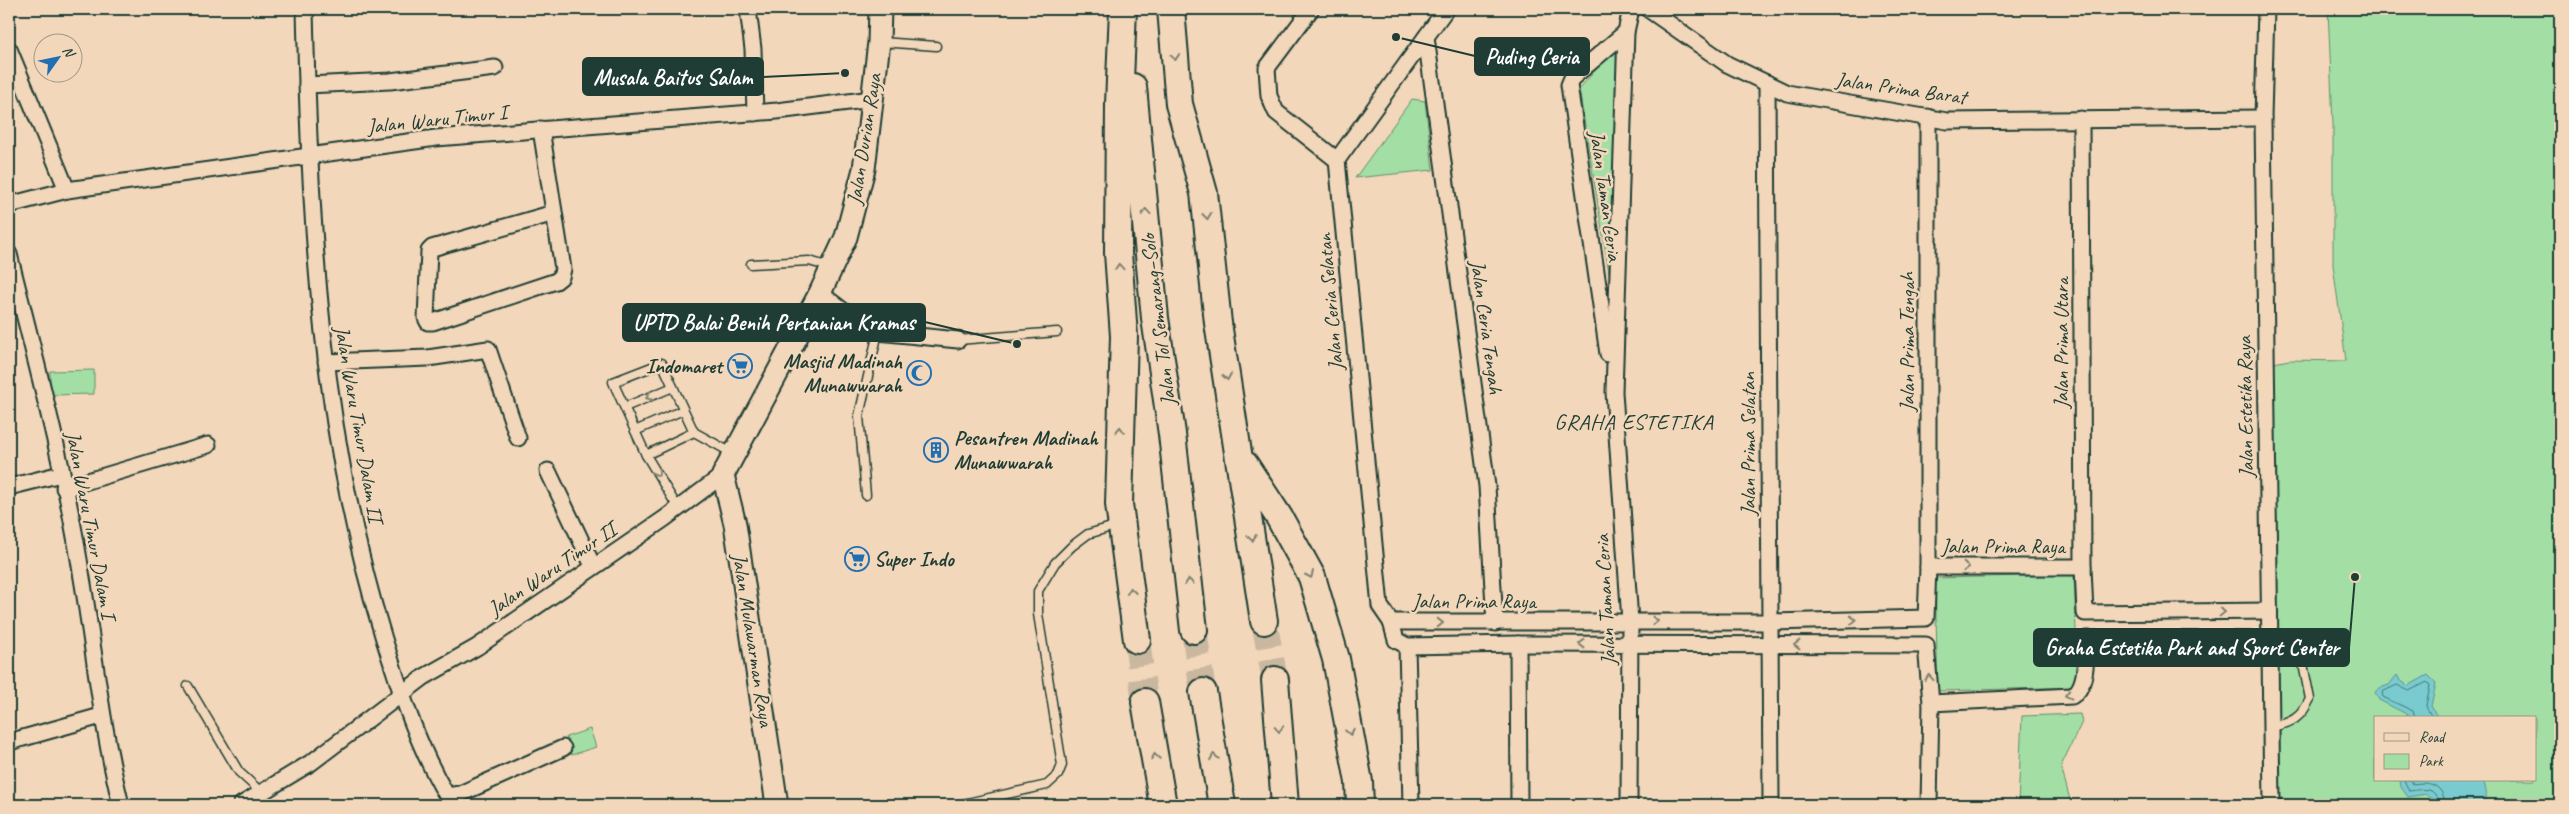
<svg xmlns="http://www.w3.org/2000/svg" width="2569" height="814" viewBox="0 0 2569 814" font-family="Caveat,sans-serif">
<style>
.green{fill:#a3dea4;stroke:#618e6c;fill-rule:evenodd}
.water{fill:#7acbd0;stroke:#569292}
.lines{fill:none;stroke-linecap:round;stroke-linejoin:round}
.shore{stroke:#437672;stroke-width:1}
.motorway-tunnel{stroke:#c9b89f;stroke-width:26;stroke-dasharray:26 13;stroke-linecap:butt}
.service-casing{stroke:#1f3d34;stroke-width:11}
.minor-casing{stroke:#1f3d34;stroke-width:19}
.secondary-casing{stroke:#1f3d34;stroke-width:25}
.motorway-casing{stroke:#1f3d34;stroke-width:30}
.service{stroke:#f3d7ba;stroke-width:8}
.minor{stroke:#f3d7ba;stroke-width:15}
.secondary{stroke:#f3d7ba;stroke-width:21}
.motorway{stroke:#f3d7ba;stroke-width:26}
.oneway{stroke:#7e8270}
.labels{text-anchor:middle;stroke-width:5;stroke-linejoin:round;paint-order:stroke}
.street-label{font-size:21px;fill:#1f3d34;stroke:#f3d7ba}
.poi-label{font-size:21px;font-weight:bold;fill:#1f3d34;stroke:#f3d7ba;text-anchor:end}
.neighbourhood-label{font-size:22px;letter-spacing:1px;fill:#1f3d34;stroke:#f3d7ba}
.leader{fill:none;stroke:#1f3d34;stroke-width:2}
.callout-dot{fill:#1f3d34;stroke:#f3d7ba;stroke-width:2}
.callout{fill:#1f3d34;stroke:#1f3d34;stroke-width:2}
.callout-label{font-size:22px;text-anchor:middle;font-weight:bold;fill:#fff}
</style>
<rect width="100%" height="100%" fill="#f3d7ba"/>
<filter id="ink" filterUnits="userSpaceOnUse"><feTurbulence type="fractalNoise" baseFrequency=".02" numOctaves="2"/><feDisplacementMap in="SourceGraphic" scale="10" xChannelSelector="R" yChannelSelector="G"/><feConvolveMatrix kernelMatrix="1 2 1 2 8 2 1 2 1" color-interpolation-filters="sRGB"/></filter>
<g filter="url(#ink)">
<!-- green -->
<g class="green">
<path d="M2328,9h232v796h-281l-5,-442 15,-3 57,1 -13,-96v-141zM2375,718h160v62h-160z"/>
<polygon points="1611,52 1618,58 1615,309 1579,89"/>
<polygon points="1412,99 1425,101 1433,170 1355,178"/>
<polygon points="94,370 94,394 50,395 50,371"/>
<polygon points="2074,575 2078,687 1938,691 1935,578"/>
<polygon points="2080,714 2082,722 2061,766 2070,800 2077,805 2018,805 2022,716"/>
<polygon points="590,729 596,747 571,755 566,737"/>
</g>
<!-- water -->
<g class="water">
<polygon points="2397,675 2400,680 2408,686 2428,675 2436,683 2431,706 2438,718 2414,718 2379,700 2375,692 2380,688 2389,685"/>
<path d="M2400,780h83c3,8 5,17 1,25h-50l-1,-6 -7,-5 -18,3 -7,-10z"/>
</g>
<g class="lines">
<!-- shore -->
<g class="shore">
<polyline points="2415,718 2413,711 2383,697 2382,692 2397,685 2409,691 2427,682 2430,685 2426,706 2432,718"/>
<path d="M2404,780l5,11c15,-2 28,-5 29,14"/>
<path d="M2411,780l2,4c17,-3 31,1 32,21"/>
</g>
<!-- motorway-tunnel -->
<g class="motorway-tunnel">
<polyline points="1264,621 1275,680"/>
<polyline points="1194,630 1203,692"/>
<polyline points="1137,640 1145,702"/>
</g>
<defs>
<g id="service">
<polyline points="881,42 936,46"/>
<polyline points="751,264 809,261 830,267"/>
<polyline points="958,340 1057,332"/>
<polyline points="625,407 673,387"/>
<polyline points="635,431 683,410"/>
<polyline points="646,455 694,432"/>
<polyline points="866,495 859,416 878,332"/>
<polyline points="678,508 646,455 613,382 662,363 694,432 732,453"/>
<path d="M2269,650l17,3 17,11 7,35c-9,19 -18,24 -39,28"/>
<polyline points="188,686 239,772 262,793"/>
<polyline points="958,805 1047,785 1058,775 1062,765 1038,614 1038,591 1055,563 1072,546 1088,534 1118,525"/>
</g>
<g id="minor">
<path d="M305,9c5,215 15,423 79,630 17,54 34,108 63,157l13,-2 103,-46"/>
<polyline points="748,9 753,49 755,113"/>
<polyline points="1311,9 1267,68 1269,96 1276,112 1337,160"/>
<polyline points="1648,9 1727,64 1787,93 1947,121 2263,118"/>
<polyline points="2266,9 2263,118 2272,805"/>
<polyline points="1426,37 1487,486 1495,623"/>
<polyline points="9,49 67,190"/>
<polyline points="1767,83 1771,805"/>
<polyline points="307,85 390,81 495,68"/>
<polyline points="1928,117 1928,567"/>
<polyline points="2081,119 2083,567"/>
<polyline points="541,129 563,269 561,277 556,281 433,322 428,322 426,318 429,251 432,248 554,213"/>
<polyline points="9,205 67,190 436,138 777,111 872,99"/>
<path d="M9,254c27,108 56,215 73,324 13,78 20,151 39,227"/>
<polyline points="820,293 859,323 878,332 958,340"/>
<polyline points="1608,354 1569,85 1572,78 1626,32"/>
<polyline points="326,362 428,358 488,349 518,438"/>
<polyline points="548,471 593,566"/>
<polyline points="9,487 61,474"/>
<polyline points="64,488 208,445"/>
<path d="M1391,622l5,18 11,6 111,-2 408,1 5,58 141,-7c16,-9 13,-40 15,-57l182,1"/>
<polyline points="1391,622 1770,622 1926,618 1928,567 2083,567 2085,613 2269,611"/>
<polyline points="1391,622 1380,606 1337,160 1446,9"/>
<polyline points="1518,644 1519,805"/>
<polyline points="1407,646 1411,805"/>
<polyline points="9,742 101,716"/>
<polyline points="241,805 312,762 424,677 477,647 664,519 723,475"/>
<polyline points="1629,805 1630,621 1614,392 1626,32 1631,9"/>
<polyline points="1929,805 1931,703"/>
</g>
<polyline id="secondary" points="777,805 735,524 723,475 820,293 846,237 864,169 879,42 880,9"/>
<g id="motorway">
<polyline points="1123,9 1119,104 1118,253 1124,336 1119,504 1137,640"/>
<polyline points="1171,9 1179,104 1204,193 1218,323 1264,621"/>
<polyline points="1133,87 1155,318 1172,434 1194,630"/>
<polyline points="1245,465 1279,517 1312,577 1336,659 1359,782 1360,805"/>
<polyline points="1275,680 1285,805"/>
<polyline points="1203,692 1222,805"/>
<polyline points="1145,702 1163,805"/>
</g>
</defs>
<!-- service casing -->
<use href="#service" class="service-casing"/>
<!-- minor casing -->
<use href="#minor" class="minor-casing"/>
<!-- secondary casing -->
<use href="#secondary" class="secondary-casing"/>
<!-- motorway casing -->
<use href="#motorway" class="motorway-casing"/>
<!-- service -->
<use href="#service" class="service"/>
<!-- minor -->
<use href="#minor" class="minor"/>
<!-- secondary -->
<use href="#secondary" class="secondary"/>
<!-- motorway -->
<use href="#motorway" class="motorway"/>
</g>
<!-- one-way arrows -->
<defs><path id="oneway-chevron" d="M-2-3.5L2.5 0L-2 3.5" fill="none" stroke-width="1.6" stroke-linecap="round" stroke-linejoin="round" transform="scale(1.25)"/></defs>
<g class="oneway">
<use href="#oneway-chevron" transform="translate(1175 57) rotate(85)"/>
<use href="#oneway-chevron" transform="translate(1146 212) rotate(-95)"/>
<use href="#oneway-chevron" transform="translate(1207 216) rotate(84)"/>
<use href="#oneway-chevron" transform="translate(1119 267) rotate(-94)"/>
<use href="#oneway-chevron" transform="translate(1227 377) rotate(81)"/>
<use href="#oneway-chevron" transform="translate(649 397) rotate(157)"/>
<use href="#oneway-chevron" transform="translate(1120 430) rotate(-88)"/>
<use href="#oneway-chevron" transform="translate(657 473) rotate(60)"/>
<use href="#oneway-chevron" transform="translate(1252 538) rotate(82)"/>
<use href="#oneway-chevron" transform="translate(1966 567)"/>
<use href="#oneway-chevron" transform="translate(1310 575) rotate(66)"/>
<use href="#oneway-chevron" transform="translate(1189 582) rotate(-96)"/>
<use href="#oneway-chevron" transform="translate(1131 591) rotate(-97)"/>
<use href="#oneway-chevron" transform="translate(2222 612) rotate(-1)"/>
<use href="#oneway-chevron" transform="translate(1853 620) rotate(-1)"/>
<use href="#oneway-chevron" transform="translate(1655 621)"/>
<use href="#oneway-chevron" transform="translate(1440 623)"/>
<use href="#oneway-chevron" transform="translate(1582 644) rotate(-180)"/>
<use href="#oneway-chevron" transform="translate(1797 645) rotate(-180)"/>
<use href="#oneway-chevron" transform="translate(1929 678) rotate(-95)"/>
<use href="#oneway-chevron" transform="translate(2068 695) rotate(167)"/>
<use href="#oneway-chevron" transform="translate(1279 729) rotate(85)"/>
<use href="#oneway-chevron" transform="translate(1350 732) rotate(79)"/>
<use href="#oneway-chevron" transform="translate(1155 757) rotate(-99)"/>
<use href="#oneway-chevron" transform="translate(1214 757) rotate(-99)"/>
</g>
</g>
<!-- icons -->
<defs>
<symbol id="supermarket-ring" viewBox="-11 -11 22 22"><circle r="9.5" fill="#f3d7ba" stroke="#1f6fb2" stroke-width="1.5"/><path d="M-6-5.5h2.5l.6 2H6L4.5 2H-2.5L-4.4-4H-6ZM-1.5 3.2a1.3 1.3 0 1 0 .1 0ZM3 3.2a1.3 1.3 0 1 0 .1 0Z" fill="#1f6fb2"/></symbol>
<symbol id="mosque-ring" viewBox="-11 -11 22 22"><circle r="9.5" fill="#f3d7ba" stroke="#1f6fb2" stroke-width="1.5"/><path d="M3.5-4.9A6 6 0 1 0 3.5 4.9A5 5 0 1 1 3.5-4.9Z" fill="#1f6fb2"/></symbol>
<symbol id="building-ring" viewBox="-11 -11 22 22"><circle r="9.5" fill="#f3d7ba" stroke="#1f6fb2" stroke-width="1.5"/><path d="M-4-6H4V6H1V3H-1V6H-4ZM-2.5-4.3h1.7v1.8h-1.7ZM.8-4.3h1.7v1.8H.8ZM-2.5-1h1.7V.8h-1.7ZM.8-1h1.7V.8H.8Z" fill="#1f6fb2"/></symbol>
</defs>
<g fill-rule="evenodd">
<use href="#supermarket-ring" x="726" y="352" width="28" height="28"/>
<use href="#mosque-ring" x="905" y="359" width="28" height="28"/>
<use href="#building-ring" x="922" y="436" width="28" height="28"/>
<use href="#supermarket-ring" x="843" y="545" width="28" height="28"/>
</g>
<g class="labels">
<!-- street labels -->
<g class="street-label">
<text transform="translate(1901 88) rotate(8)" y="7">Jalan Prima Barat</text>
<text transform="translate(437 119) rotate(-6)" y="7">Jalan Waru Timur I</text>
<text transform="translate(864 139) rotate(-81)" y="7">Jalan Durian Raya</text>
<text transform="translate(1606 196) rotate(82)" y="7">Jalan Taman Ceria</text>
<text transform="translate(1330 302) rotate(-95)" y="7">Jalan Ceria Selatan</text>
<text transform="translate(1158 320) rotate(-97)" y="7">Jalan Tol Semarang–Solo</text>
<text transform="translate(1487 327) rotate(82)" y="7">Jalan Ceria Tengah</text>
<text transform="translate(1907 342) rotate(-90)" y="7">Jalan Prima Tengah</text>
<text transform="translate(2061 343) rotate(-90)" y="7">Jalan Prima Utara</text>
<text transform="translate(2245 407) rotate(-91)" y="7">Jalan Estetika Raya</text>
<text transform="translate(359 424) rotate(80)" y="7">Jalan Waru Timur Dalam II</text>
<text transform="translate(1748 444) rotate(-90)" y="7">Jalan Prima Selatan</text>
<text transform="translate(91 525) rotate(79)" y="7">Jalan Waru Timur Dalam I</text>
<text x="2003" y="553">Jalan Prima Raya</text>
<text transform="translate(552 569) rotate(-34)" y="7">Jalan Waru Timur II</text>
<text transform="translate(1605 600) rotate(-93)" y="7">Jalan Taman Ceria</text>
<text x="1474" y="608">Jalan Prima Raya</text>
<text transform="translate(753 640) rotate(81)" y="7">Jalan Mulawarman Raya</text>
</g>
<!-- poi labels -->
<g class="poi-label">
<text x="902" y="368">Masjid Madinah<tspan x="902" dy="24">Munawwarah</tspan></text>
<text x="722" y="373">Indomaret</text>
<text x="954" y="445" text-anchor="start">Pesantren Madinah<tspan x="954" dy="24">Munawwarah</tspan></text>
<text x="874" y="566" text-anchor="start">Super Indo</text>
</g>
<!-- neighbourhood labels -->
<g class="neighbourhood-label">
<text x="1634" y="429">GRAHA ESTETIKA</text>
</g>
</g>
<!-- callouts -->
<path class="leader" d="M1396 37L1475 56M845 73L763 77M1017 344L925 322M2355 577L2349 648"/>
<g class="callout-dot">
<circle cx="1396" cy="37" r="5"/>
<circle cx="845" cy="73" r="5"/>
<circle cx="1017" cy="344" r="5"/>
<circle cx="2355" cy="577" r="5"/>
</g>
<g class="callout">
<rect x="1475" y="38" width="114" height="37" rx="5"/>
<rect x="583" y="58" width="180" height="37" rx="5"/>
<rect x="623" y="304" width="302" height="37" rx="5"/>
<rect x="2034" y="629" width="315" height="37" rx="5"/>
</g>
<g class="callout-label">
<text x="1532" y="64">Puding Ceria</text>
<text x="673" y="85">Musala Baitus Salam</text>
<text x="774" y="330">UPTD Balai Benih Pertanian Kramas</text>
<text x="2192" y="655">Graha Estetika Park and Sport Center</text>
</g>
<!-- margin -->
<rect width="2569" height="814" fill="none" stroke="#f3d7ba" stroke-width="30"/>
<rect x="15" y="15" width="2539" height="784" fill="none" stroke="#1f3d34" stroke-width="2" filter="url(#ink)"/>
<!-- legend -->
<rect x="2374" y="716" width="162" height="65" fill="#f3d7ba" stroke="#9e9984"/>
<rect x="2384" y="733" width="25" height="8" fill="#f3d7ba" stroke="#9e9984"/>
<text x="2419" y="742" font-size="15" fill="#1f3d34">Road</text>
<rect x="2384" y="754" width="25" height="15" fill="#a3dea4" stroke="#9e9984"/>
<text x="2419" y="766" font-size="15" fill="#1f3d34">Park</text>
<!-- north arrow -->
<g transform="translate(58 58) rotate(57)"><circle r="24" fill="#f3d7ba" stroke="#9e9984"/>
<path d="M0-4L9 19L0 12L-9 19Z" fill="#1f6fb2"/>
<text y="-8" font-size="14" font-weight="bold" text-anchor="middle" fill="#1f3d34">N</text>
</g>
</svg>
